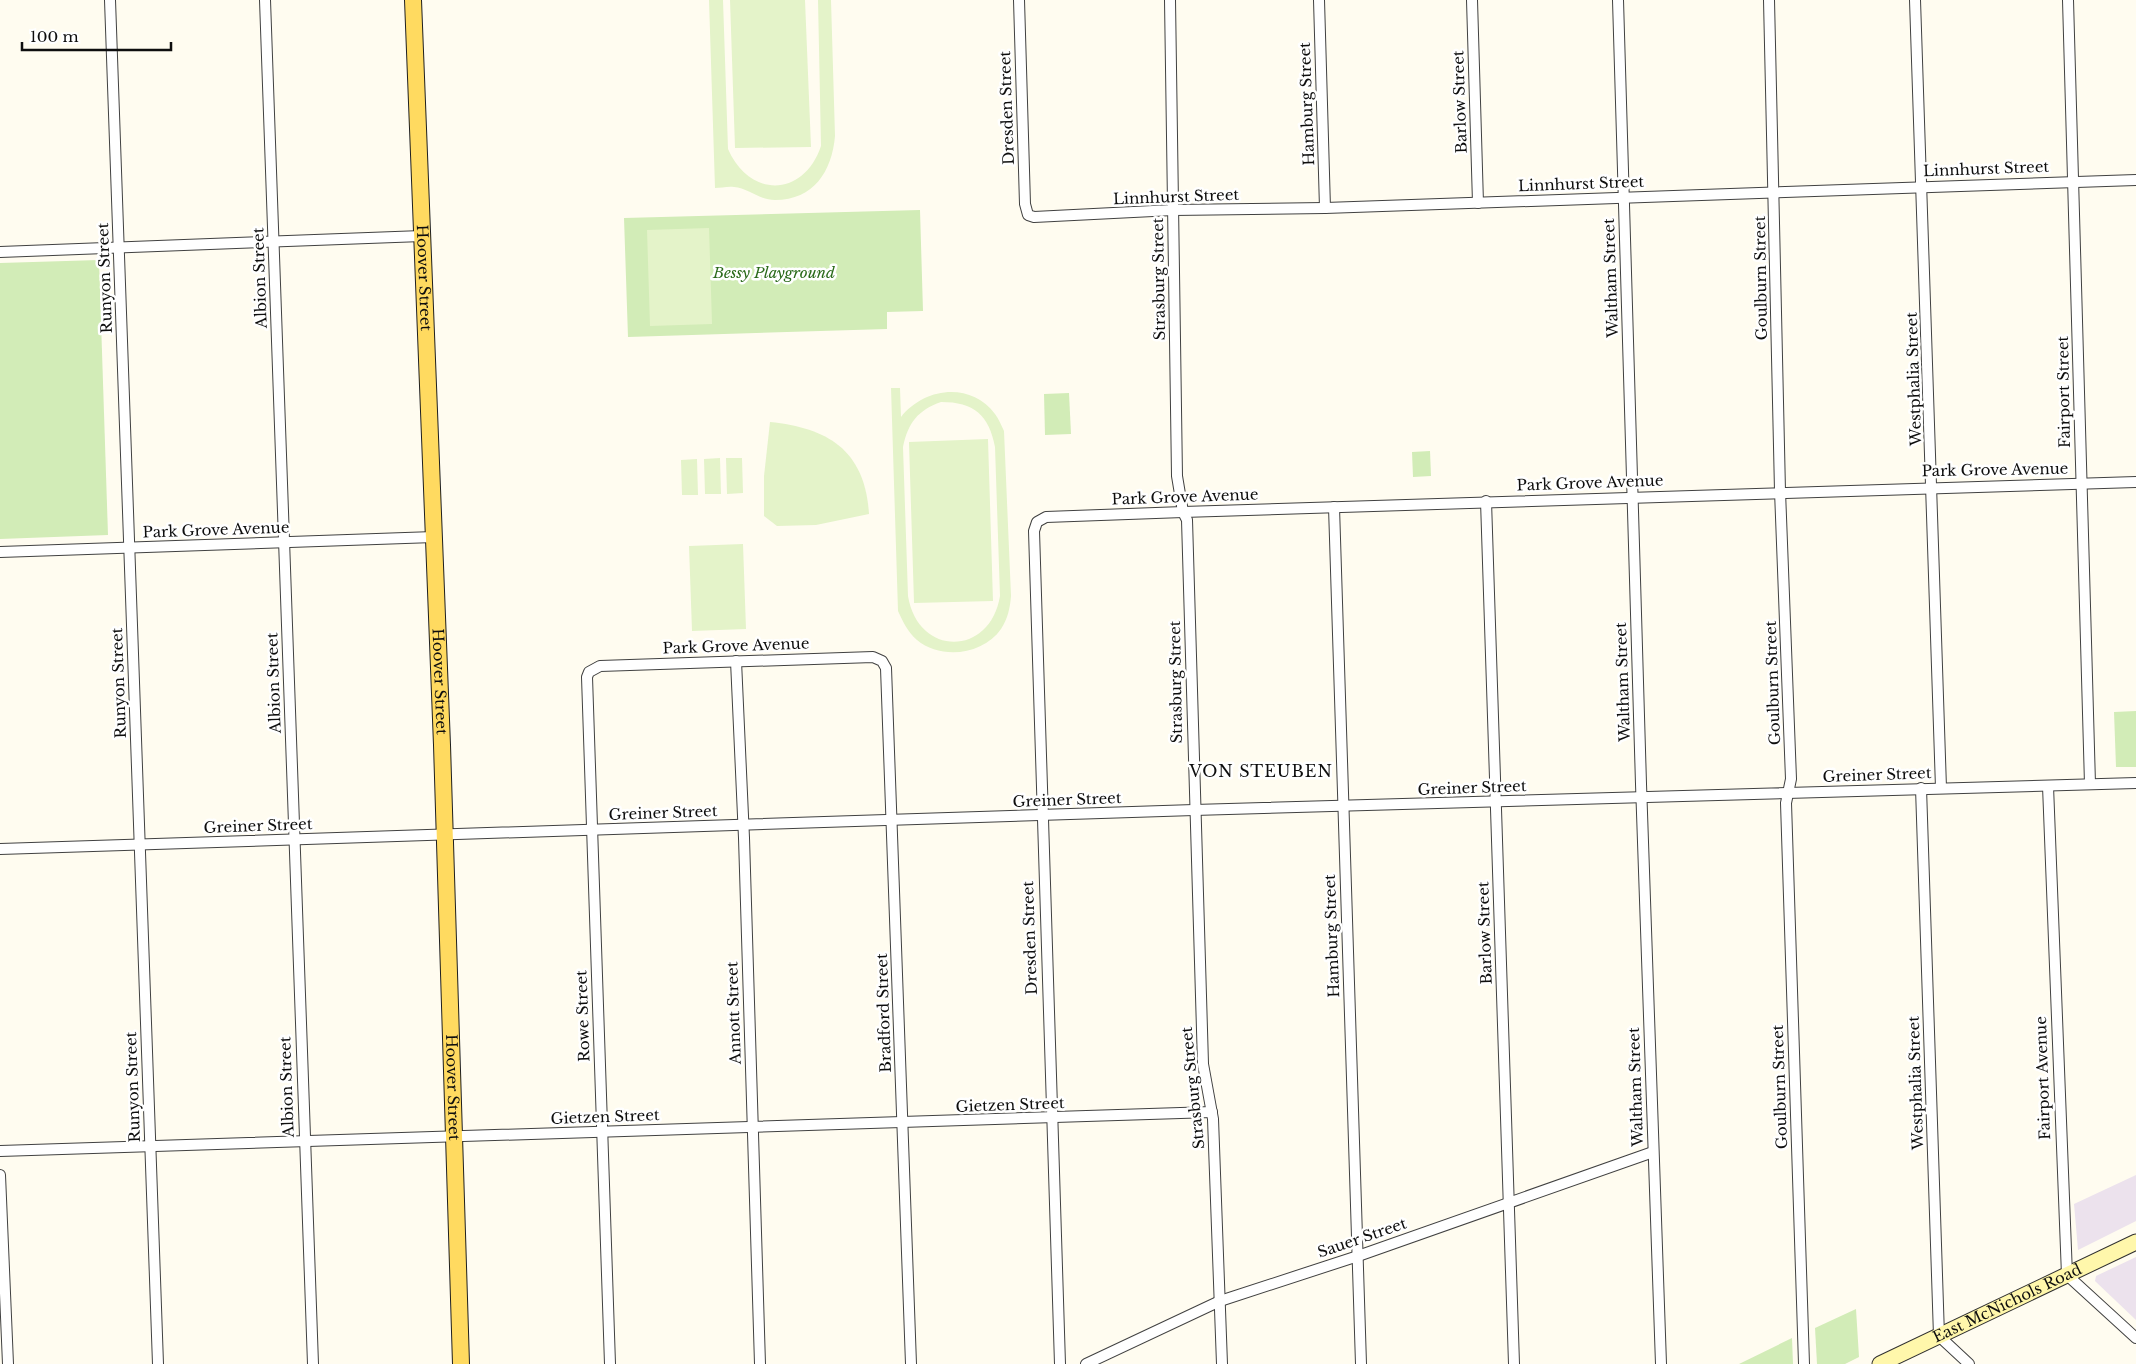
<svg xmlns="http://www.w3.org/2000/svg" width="2136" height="1364" viewBox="0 0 2136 1364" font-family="'Libre Baskerville',serif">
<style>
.industrial{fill:#ece2ed}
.green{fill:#d2ecb7}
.pitch{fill:#e4f3c9;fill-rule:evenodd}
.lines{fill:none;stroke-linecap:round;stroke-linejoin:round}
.street-casing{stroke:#414141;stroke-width:12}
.secondary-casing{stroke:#303030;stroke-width:17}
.primary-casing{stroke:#1f1f1f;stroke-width:18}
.street{stroke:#fff;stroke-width:10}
.secondary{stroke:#fff7ab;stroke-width:15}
.primary{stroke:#ffda60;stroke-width:16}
.labels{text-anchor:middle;stroke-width:5;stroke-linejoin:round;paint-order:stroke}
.street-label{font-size:15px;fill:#0e0e0e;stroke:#fff}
.park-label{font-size:15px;font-style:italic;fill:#2a6a1a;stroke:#fff}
.neighbourhood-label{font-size:16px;letter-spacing:1px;fill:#0e0e0e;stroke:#fff}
</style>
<rect width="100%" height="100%" fill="#fffcf0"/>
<!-- industrial -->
<g class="industrial">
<polygon points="2136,1175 2136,1221 2078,1250 2074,1204"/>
<polygon points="2136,1257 2136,1320 2095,1281 2096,1276"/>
</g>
<!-- green -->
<g class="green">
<polygon points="920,210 923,311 887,312 887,329 628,337 624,218"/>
<polygon points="99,260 108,535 0,539 0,263"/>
<polygon points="1069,393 1071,434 1045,435 1044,394"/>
<polygon points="1430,451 1431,476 1413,477 1412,452"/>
<polygon points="2136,711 2136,767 2116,767 2114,712"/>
<polygon points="1856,1309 1859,1357 1845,1364 1817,1364 1815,1328"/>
<polygon points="1792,1338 1793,1364 1739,1364"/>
</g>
<!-- pitch -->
<g class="pitch">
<path d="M709,0h14l5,149c22,50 76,48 93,-3l-3,-146h13l4,136c-3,35 -21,64 -60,64 -16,0 -27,-12 -41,-13 -6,-1 -13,1 -19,1z"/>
<polygon points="730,0 805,0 811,147 735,148"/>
<polygon points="709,228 712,324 650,326 647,230"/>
<path d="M891,388h9l1,29c23,-29 69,-36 94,-3 4,5 6,11 9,17l7,165c-1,12 -3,22 -10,33 -18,26 -60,31 -84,11 -9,-8 -14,-18 -19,-29zM941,402c33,0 48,13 54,45l5,149c-10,61 -82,61 -92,0l-5,-149c5,-24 15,-37 38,-45z"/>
<path d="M770,422c59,6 95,29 99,92l-53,11 -39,1 -13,-10v-40z"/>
<polygon points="988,439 993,601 914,603 909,442"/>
<polygon points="720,458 721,494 705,494 704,459"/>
<polygon points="726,458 742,458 743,493 727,494"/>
<polygon points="697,459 698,495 682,495 681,460"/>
<polygon points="743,544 746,629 692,631 689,546"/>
</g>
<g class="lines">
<defs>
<g id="street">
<polyline points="110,0 158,1364"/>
<polyline points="265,0 313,1364"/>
<polyline points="1019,0 1025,204 1028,215 1034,217 1173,210 1325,208 2136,180"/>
<polyline points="1170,0 1177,476 1183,512 1187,520 1203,1064 1213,1119 1222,1364"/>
<polyline points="1319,0 1325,208"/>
<polyline points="1472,0 1478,203"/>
<polyline points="1618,0 1641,784 1661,1364"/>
<polyline points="1769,0 1780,491 1791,779 1786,803 1804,1364"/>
<polyline points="1915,0 1941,788"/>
<polyline points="2068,0 2090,784"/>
<polyline points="0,252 422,236"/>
<polyline points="1486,501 1514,1364"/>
<polyline points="1334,507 1361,1364"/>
<polyline points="0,552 434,537"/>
<polyline points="736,661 744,838 760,1364"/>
<polyline points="2048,786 2067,1275 2136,1338"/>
<polyline points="1921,788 1939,1336 1969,1364"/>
<polyline points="0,849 1194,810 2136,783"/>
<polyline points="0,1151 1212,1112"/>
<polyline points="0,1175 8,1364"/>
<polyline points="610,1364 587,677 589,672 600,666 873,657 882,661 886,668 911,1364"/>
<polyline points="1060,1364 1034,531 1037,522 1046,517 1183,512 2136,482"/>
<polyline points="1086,1364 1220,1301 1358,1256 1653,1152"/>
</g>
<g id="secondary">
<path id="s1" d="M1880,1364l256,-122"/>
</g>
<g id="primary">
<path id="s2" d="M413,0l29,745 19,619"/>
</g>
</defs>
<!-- street casing -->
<use href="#street" class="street-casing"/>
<!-- secondary casing -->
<use href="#secondary" class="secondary-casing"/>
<!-- primary casing -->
<use href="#primary" class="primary-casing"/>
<!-- street -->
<use href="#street" class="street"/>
<!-- secondary -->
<use href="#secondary" class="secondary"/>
<!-- primary -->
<use href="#primary" class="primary"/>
</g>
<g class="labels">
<!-- street labels -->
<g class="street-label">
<text transform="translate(1460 102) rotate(-92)" y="5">Barlow Street</text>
<text transform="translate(1307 104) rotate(-92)" y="5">Hamburg Street</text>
<text transform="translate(1007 108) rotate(-92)" y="5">Dresden Street</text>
<text transform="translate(1986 169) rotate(-2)" y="5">Linnhurst Street</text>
<text transform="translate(1581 184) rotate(-2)" y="5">Linnhurst Street</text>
<text transform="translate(1176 197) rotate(-2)" y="5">Linnhurst Street</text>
<text dy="5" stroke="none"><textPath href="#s2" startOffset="278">Hoover Street</textPath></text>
<text transform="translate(105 278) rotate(-92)" y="5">Runyon Street</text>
<text transform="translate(260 278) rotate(-92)" y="5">Albion Street</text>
<text transform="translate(1611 278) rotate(-92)" y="5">Waltham Street</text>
<text transform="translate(1761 278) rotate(-91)" y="5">Goulburn Street</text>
<text transform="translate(1159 279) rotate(-91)" y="5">Strasburg Street</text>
<text transform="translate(1914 379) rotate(-92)" y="5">Westphalia Street</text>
<text transform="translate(2064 392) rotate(-91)" y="5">Fairport Street</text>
<text transform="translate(1995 470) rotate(-1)" y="5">Park Grove Avenue</text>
<text transform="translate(1590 483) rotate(-2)" y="5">Park Grove Avenue</text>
<text transform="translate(1185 497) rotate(-2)" y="5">Park Grove Avenue</text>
<text transform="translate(216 530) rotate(-2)" y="5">Park Grove Avenue</text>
<text transform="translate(736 646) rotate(-2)" y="5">Park Grove Avenue</text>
<text dy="5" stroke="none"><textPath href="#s2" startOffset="682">Hoover Street</textPath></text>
<text transform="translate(1176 682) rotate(-91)" y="5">Strasburg Street</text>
<text transform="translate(1623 682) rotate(-92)" y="5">Waltham Street</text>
<text transform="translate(119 683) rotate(-92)" y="5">Runyon Street</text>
<text transform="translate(274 683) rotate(-92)" y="5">Albion Street</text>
<text transform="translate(1773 683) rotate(-92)" y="5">Goulburn Street</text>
<text transform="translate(1877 775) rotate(-2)" y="5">Greiner Street</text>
<text transform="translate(1472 788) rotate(-2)" y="5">Greiner Street</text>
<text transform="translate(1067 800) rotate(-2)" y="5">Greiner Street</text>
<text transform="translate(663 813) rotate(-2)" y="5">Greiner Street</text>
<text transform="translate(258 826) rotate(-2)" y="5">Greiner Street</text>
<text transform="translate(1485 933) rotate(-92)" y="5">Barlow Street</text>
<text transform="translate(1332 936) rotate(-92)" y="5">Hamburg Street</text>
<text transform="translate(1030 938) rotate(-92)" y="5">Dresden Street</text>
<text transform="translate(734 1013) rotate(-92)" y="5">Annott Street</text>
<text transform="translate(884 1013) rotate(-92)" y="5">Bradford Street</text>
<text transform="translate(583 1016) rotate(-92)" y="5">Rowe Street</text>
<text transform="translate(2043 1078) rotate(-92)" y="5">Fairport Avenue</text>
<text transform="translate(1916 1083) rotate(-92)" y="5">Westphalia Street</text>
<text transform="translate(133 1087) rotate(-92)" y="5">Runyon Street</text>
<text transform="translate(287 1087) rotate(-92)" y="5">Albion Street</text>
<text dy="5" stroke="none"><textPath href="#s2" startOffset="1088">Hoover Street</textPath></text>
<text transform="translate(1636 1087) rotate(-92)" y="5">Waltham Street</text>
<text transform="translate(1780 1087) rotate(-92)" y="5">Goulburn Street</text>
<text transform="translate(1193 1088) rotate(-96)" y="5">Strasburg Street</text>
<text transform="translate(1010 1105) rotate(-2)" y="5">Gietzen Street</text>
<text transform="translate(605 1117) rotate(-2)" y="5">Gietzen Street</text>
<text transform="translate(1362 1238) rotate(-19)" y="5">Sauer Street</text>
<text dy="5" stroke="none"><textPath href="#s1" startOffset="141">East McNichols Road</textPath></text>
</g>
<!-- park labels -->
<g class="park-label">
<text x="774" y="278">Bessy Playground</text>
</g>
<!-- neighbourhood labels -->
<g class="neighbourhood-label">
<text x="1261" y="777">VON STEUBEN</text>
</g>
</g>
<!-- scale -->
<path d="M22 42v8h149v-8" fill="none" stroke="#0e0e0e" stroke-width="2.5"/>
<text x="30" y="42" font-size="15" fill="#0e0e0e" stroke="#ffffff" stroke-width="4" paint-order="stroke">100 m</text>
</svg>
